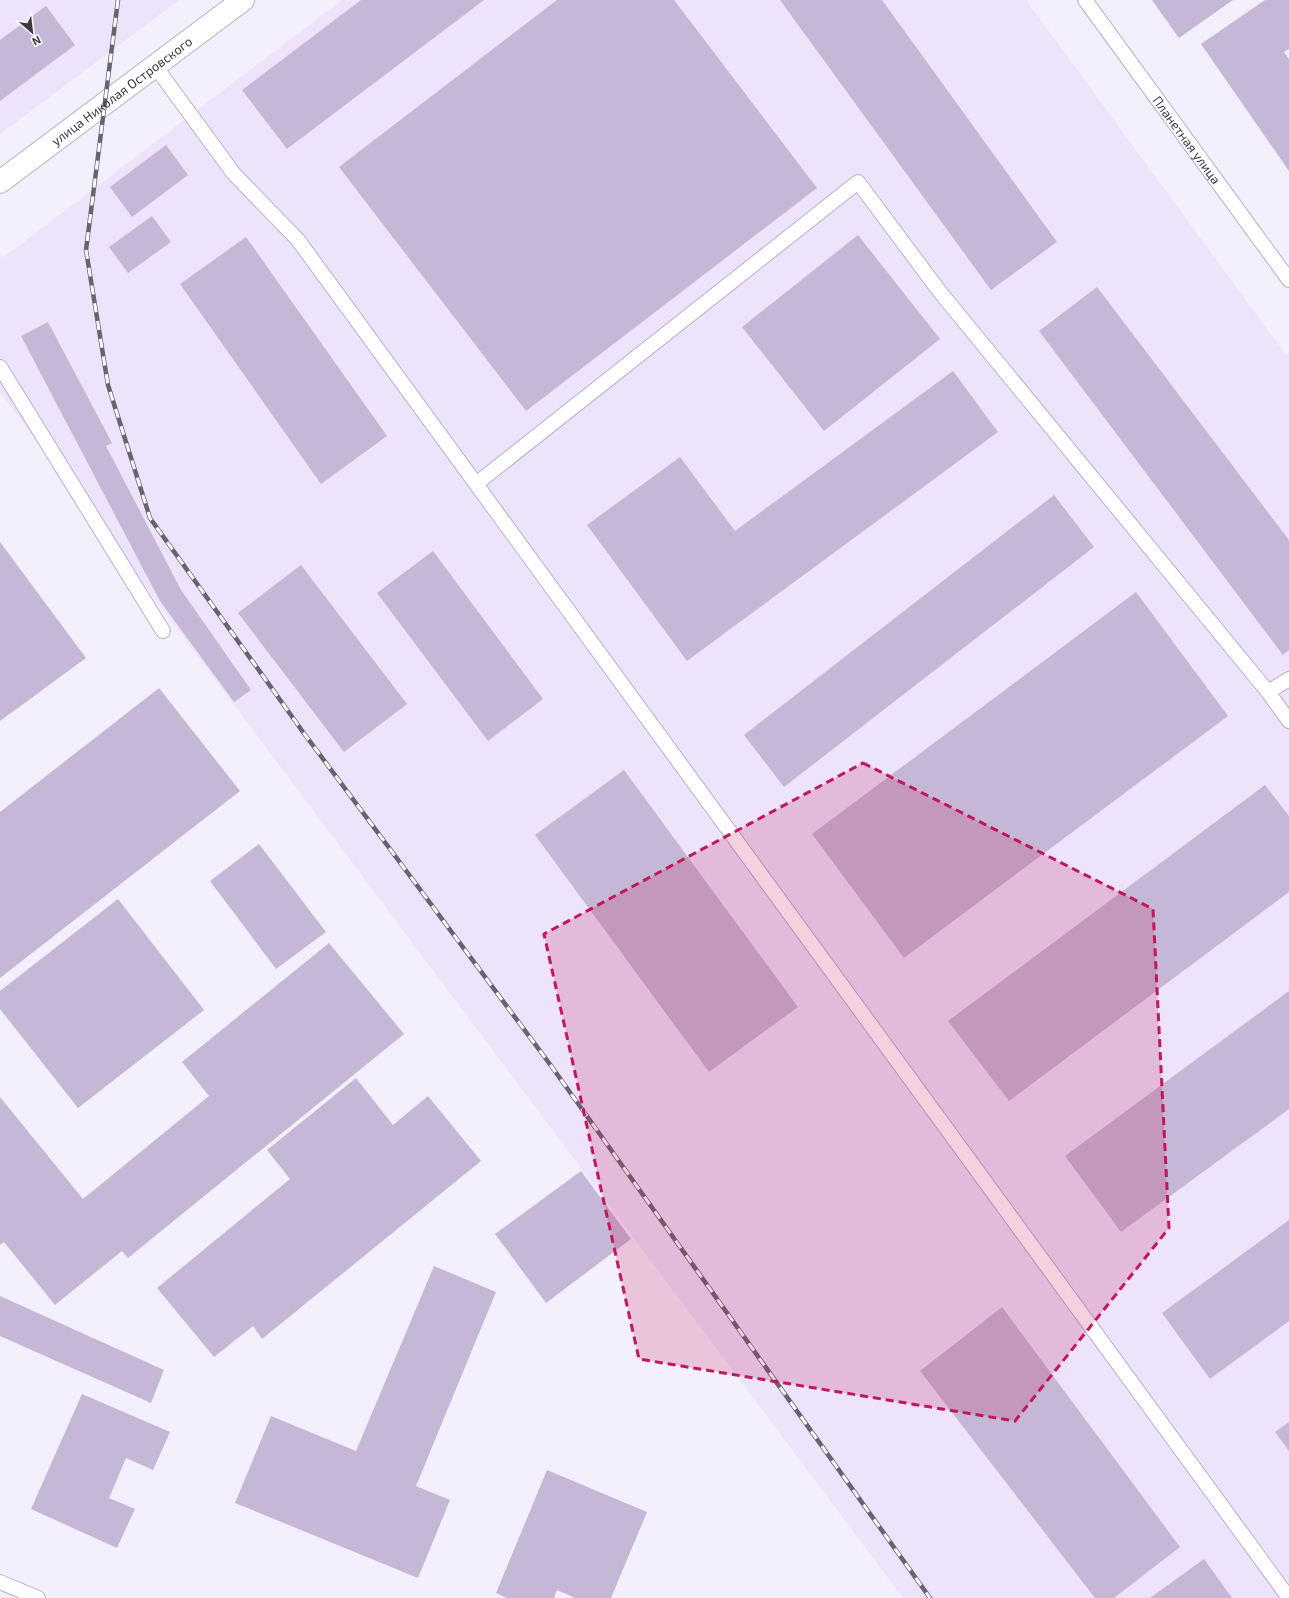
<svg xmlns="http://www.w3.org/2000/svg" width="1289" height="1598" viewBox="0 0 1289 1598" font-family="'Exo 2',sans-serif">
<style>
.built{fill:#ede3fb}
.building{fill:#c5b7d6}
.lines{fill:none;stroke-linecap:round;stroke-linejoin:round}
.lane-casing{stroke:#bbaecc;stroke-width:16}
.secondary-casing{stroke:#bbaecc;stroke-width:24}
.lane{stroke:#fff;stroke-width:14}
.secondary{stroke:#fff;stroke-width:22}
.rail-casing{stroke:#686370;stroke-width:4.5}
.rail{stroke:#fff;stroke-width:3;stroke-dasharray:9;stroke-linecap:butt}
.marked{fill:#c2185b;fill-opacity:0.2;stroke:#c2185b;stroke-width:3;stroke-dasharray:8 5;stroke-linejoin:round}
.labels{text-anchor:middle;stroke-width:3;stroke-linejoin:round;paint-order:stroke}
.street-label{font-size:13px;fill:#3f3946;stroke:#fff}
</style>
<rect width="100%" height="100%" fill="#f4effc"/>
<!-- built -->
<g class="built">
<polygon points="0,0 179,0 0,134"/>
<polygon points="342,0 1026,0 1286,355 1289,353 1289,1598 903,1598 0,392 0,260"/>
</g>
<!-- building -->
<g class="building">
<polygon points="361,0 484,0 287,149 242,90"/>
<polygon points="557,0 674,0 817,188 526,411 339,167"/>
<polygon points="780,0 882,0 1057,242 991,290"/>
<polygon points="1152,0 1233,0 1179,38"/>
<polygon points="1265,0 1289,0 1289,49 1284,52 1289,59 1289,171 1201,44"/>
<polygon points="46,6 75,45 0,101 0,40"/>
<polygon points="166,145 188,175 132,217 110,187"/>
<polygon points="152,216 171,242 128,273 109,247"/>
<polygon points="858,235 940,339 824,431 742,327"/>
<polygon points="246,237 387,436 321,484 180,284"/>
<polygon points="1097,287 1289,540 1289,650 1283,655 1039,331"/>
<polygon points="48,322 112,443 106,446 181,590 251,690 234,702 160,601 21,336"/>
<polygon points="953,371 998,432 687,661 587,525 680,457 735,531"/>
<polygon points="1054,495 1094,547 784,787 744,735"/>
<polygon points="0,542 86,658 0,721"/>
<polygon points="433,551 543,699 488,741 377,593"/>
<polygon points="301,565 407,704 344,752 238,613"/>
<polygon points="1136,592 1228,716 904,958 812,834"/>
<polygon points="159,688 240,791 0,978 0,812"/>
<polygon points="624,770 798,1007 709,1072 535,835"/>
<polygon points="1265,785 1289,816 1289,892 1009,1101 948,1021"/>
<polygon points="259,844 326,932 276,969 210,881"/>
<polygon points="118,899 204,1010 78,1108 0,1009 0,991"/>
<polygon points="329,943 404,1034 128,1258 122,1251 55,1305 4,1242 0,1245 0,1097 83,1199 209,1096 182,1062"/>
<polygon points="1289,991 1289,1109 1121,1232 1065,1156"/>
<polygon points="356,1078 393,1125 428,1096 481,1161 262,1339 253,1326 214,1357 157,1288 290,1179 267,1150"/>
<polygon points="581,1171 631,1239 546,1303 495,1234"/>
<polygon points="1289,1220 1289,1321 1210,1379 1162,1313"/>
<polygon points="434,1266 496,1292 416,1486 450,1500 418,1578 235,1503 271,1416 356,1451"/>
<polygon points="0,1296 164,1370 151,1403 0,1336"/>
<polygon points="1002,1307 1180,1547 1114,1598 1095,1598 920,1371"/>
<polygon points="82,1394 170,1432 153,1470 126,1458 109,1498 135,1509 117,1548 31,1509"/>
<polygon points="1289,1422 1289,1451 1275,1432"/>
<polygon points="547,1470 647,1512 611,1598 575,1598 557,1590 554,1598 507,1598 496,1593"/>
<polygon points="1204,1559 1232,1598 1150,1598"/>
</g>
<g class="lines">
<defs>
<g id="lane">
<path id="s1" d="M1085,0l204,280"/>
<polyline points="155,66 234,174 298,240 1289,1598"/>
<polyline points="0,367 163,631"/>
<polyline points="476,484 858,182 940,292 1268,692 1289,721"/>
<polyline points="1268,692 1289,679"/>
<polyline points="0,1582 38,1598"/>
</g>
<g id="secondary">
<path id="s2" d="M0,182l243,-182"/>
</g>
</defs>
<!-- lane casing -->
<use href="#lane" class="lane-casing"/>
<!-- secondary casing -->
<use href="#secondary" class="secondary-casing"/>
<!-- lane -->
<use href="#lane" class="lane"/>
<!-- secondary -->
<use href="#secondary" class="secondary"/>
<defs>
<polyline id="rail" points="118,0 86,250 108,385 150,518 303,732 552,1067 930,1598"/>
</defs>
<!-- rail casing -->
<use href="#rail" class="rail-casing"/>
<!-- rail -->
<use href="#rail" class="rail"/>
</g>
<!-- marked area -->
<path class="marked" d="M863,763l290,146 16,319 -154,193 -376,-62 -95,-425z"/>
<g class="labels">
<!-- street labels -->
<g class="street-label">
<text dy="5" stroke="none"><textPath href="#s2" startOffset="152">улица Николая Островского</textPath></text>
<text dy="5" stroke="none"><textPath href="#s1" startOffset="173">Планетная улица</textPath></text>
</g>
</g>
<!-- north arrow -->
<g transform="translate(32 32) rotate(152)" stroke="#ffffff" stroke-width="3" paint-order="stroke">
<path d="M0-3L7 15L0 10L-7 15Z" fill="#3f3946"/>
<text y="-6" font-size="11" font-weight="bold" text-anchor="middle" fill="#3f3946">N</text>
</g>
</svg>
